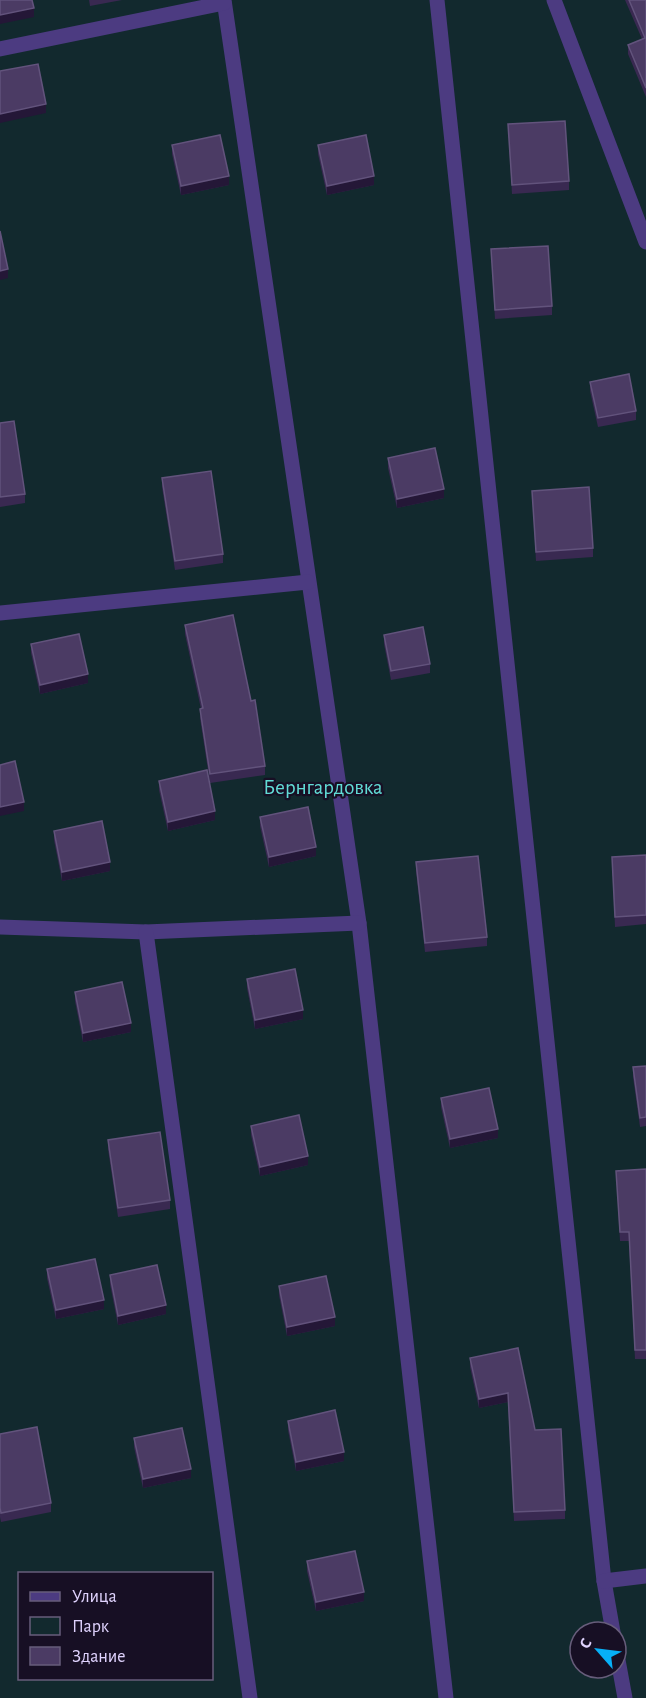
<svg xmlns="http://www.w3.org/2000/svg" width="646" height="1698" viewBox="0 0 646 1698" font-family="'Alegreya Sans',sans-serif">
<style>
.green{fill:#12292e;fill-rule:evenodd}
.lines{fill:none;stroke-linecap:round;stroke-linejoin:round}
.minor{stroke:#4c3b81;stroke-width:15}
.wall{fill:#392951}
.shaded-wall{fill:#241737}
.building{fill:#4b3b64;stroke:#62537c;stroke-width:1.5}
.labels{text-anchor:middle;stroke-width:4.5;stroke-linejoin:round;paint-order:stroke}
.park-label{font-size:21px;fill:#61dcd6;stroke:#170f24}
</style>
<rect width="100%" height="100%" fill="#170f24"/>
<!-- green -->
<path class="green" d="M0,0h646v1698h-646zM20,1574h192v104h-192zM580,1632h36v36h-36z"/>
<g class="lines">
<!-- minor -->
<g class="minor">
<polyline points="224,0 359,923 446,1698"/>
<polyline points="437,0 604,1581 613,1632"/>
<polyline points="554,0 646,242"/>
<polyline points="0,49 224,3"/>
<polyline points="0,613 308,582"/>
<polyline points="0,927 146,932 359,923"/>
<polyline points="146,932 250,1698"/>
<polyline points="604,1581 646,1576"/>
<polyline points="616,1649 625,1698"/>
</g>
</g>
<!-- wall -->
<g class="wall">
<polygon points="89,0 122,0 90,6"/>
<polygon points="625,0 646,0 646,97 628,54 628,45 642,39"/>
<polygon points="508,124 569,181 569,190 512,194"/>
<polygon points="172,145 229,185 181,195 172,154"/>
<polygon points="318,145 374,185 327,195 318,154"/>
<polygon points="491,249 552,306 552,315 495,319"/>
<polygon points="590,382 636,411 636,420 598,427 590,391"/>
<polygon points="0,423 25,494 25,503 0,507"/>
<polygon points="388,458 444,498 397,508 388,468"/>
<polygon points="162,478 223,554 223,563 175,570 162,487"/>
<polygon points="532,491 593,548 593,557 536,561"/>
<polygon points="185,625 251,701 265,766 265,775 210,783 200,718 201,709 185,634"/>
<polygon points="384,635 430,664 430,673 391,680 384,644"/>
<polygon points="31,644 88,683 40,694 31,653"/>
<polygon points="159,781 215,820 168,831 159,790"/>
<polygon points="260,817 316,856 269,867 260,826"/>
<polygon points="54,831 110,871 62,881 54,840"/>
<polygon points="646,855 646,924 615,927 612,857"/>
<polygon points="416,862 487,937 487,946 425,952 416,871"/>
<polygon points="247,979 303,1019 255,1029 247,988"/>
<polygon points="75,992 131,1032 83,1042 75,1001"/>
<polygon points="646,1066 646,1126 640,1127 633,1077 633,1067"/>
<polygon points="441,1098 498,1138 450,1148 441,1107"/>
<polygon points="251,1126 308,1165 260,1176 251,1135"/>
<polygon points="108,1140 170,1200 170,1209 118,1217 108,1149"/>
<polygon points="646,1169 646,1359 635,1359 629,1241 620,1241 616,1171"/>
<polygon points="47,1269 104,1309 56,1319 47,1278"/>
<polygon points="110,1275 166,1314 118,1325 110,1284"/>
<polygon points="279,1286 335,1326 287,1336 279,1295"/>
<polygon points="470,1358 535,1430 565,1510 565,1519 514,1521 508,1402 479,1408 470,1367"/>
<polygon points="288,1421 344,1461 296,1471 288,1430"/>
<polygon points="0,1434 51,1503 51,1512 1,1522 0,1517"/>
<polygon points="134,1438 191,1478 143,1488 134,1447"/>
<polygon points="307,1561 364,1601 316,1611 307,1571"/>
</g>
<!-- shaded-wall -->
<g class="shaded-wall">
<polygon points="34,8 34,17 0,24 0,15"/>
<polygon points="46,104 46,113 0,123 0,114"/>
<polygon points="229,176 229,185 181,195 181,186"/>
<polygon points="374,176 374,185 327,195 327,186"/>
<polygon points="8,269 8,278 0,280 0,271"/>
<polygon points="444,489 444,498 397,508 397,499"/>
<polygon points="88,674 88,683 40,694 40,685"/>
<polygon points="24,802 24,811 0,816 0,807"/>
<polygon points="215,811 215,820 168,831 168,822"/>
<polygon points="316,847 316,856 269,867 269,857"/>
<polygon points="110,862 110,871 62,881 62,872"/>
<polygon points="303,1010 303,1019 255,1029 255,1020"/>
<polygon points="131,1023 131,1032 83,1042 83,1033"/>
<polygon points="498,1129 498,1138 450,1148 450,1139"/>
<polygon points="308,1156 308,1165 260,1176 260,1167"/>
<polygon points="104,1300 104,1309 56,1319 56,1310"/>
<polygon points="166,1305 166,1314 118,1325 118,1316"/>
<polygon points="335,1317 335,1326 287,1336 287,1327"/>
<polygon points="508,1393 508,1402 479,1408 479,1399"/>
<polygon points="344,1452 344,1461 296,1471 296,1462"/>
<polygon points="191,1469 191,1478 143,1488 143,1479"/>
<polygon points="364,1592 364,1601 316,1611 316,1602"/>
</g>
<!-- building -->
<g class="building">
<polygon points="0,0 32,0 34,8 0,15"/>
<polygon points="629,0 646,0 646,88 628,45 645,38"/>
<polygon points="38,64 46,104 0,114 0,71"/>
<polygon points="565,121 569,181 512,185 508,124"/>
<polygon points="220,135 229,176 181,186 172,145"/>
<polygon points="366,135 374,176 327,186 318,145"/>
<polygon points="0,231 8,269 0,271"/>
<polygon points="548,246 552,306 495,310 491,249"/>
<polygon points="629,374 636,411 598,418 590,382"/>
<polygon points="14,421 25,494 0,497 0,423"/>
<polygon points="435,448 444,489 397,499 388,458"/>
<polygon points="211,471 223,554 175,561 162,478"/>
<polygon points="589,487 593,548 536,552 532,491"/>
<polygon points="233,615 251,701 255,700 265,766 210,774 200,709 203,708 185,625"/>
<polygon points="423,627 430,664 391,671 384,635"/>
<polygon points="79,634 88,674 40,685 31,644"/>
<polygon points="15,761 24,802 0,807 0,765"/>
<polygon points="207,770 215,811 168,822 159,781"/>
<polygon points="308,807 316,847 269,857 260,817"/>
<polygon points="102,821 110,862 62,872 54,831"/>
<polygon points="646,855 646,915 615,917 612,857"/>
<polygon points="478,856 487,937 425,943 416,862"/>
<polygon points="295,969 303,1010 255,1020 247,979"/>
<polygon points="122,982 131,1023 83,1033 75,992"/>
<polygon points="646,1066 646,1117 640,1118 633,1067"/>
<polygon points="489,1088 498,1129 450,1139 441,1098"/>
<polygon points="299,1115 308,1156 260,1167 251,1126"/>
<polygon points="160,1132 170,1200 118,1208 108,1140"/>
<polygon points="646,1169 646,1350 635,1350 629,1232 620,1232 616,1171"/>
<polygon points="95,1259 104,1300 56,1310 47,1269"/>
<polygon points="157,1265 166,1305 118,1316 110,1275"/>
<polygon points="326,1276 335,1317 287,1327 279,1286"/>
<polygon points="518,1348 535,1430 561,1429 565,1510 514,1512 508,1393 479,1399 470,1358"/>
<polygon points="335,1410 344,1452 296,1462 288,1421"/>
<polygon points="37,1427 51,1503 1,1513 0,1508 0,1434"/>
<polygon points="182,1428 191,1469 143,1479 134,1438"/>
<polygon points="355,1551 364,1592 316,1602 307,1561"/>
</g>
<g class="labels">
<!-- park labels -->
<g class="park-label">
<text x="323" y="794">Бернгардовка</text>
</g>
</g>
<!-- legend -->
<rect x="18" y="1572" width="195" height="108" fill="#170f24" stroke="#675d7b" stroke-width="1.5"/>
<rect x="30" y="1592" width="30" height="9" fill="#4c3b81" stroke="#675d7b" stroke-width="1.5"/>
<text x="72" y="1602" font-size="18" fill="#e0d3fe">Улица</text>
<rect x="30" y="1617" width="30" height="18" fill="#12292e" stroke="#675d7b" stroke-width="1.5"/>
<text x="72" y="1632" font-size="18" fill="#e0d3fe">Парк</text>
<rect x="30" y="1647" width="30" height="18" fill="#4b3b64" stroke="#675d7b" stroke-width="1.5"/>
<text x="72" y="1662" font-size="18" fill="#e0d3fe">Здание</text>
<!-- north arrow -->
<g transform="translate(598 1650) rotate(298)"><circle r="28" fill="#170f24" stroke="#675d7b" stroke-width="1.5"/>
<path d="M0-4.5L10 22L0 15L-10 22Z" fill="#07aff6"/>
<text y="-9" font-size="16" font-weight="bold" text-anchor="middle" fill="#e0d3fe">С</text>
</g>
</svg>
